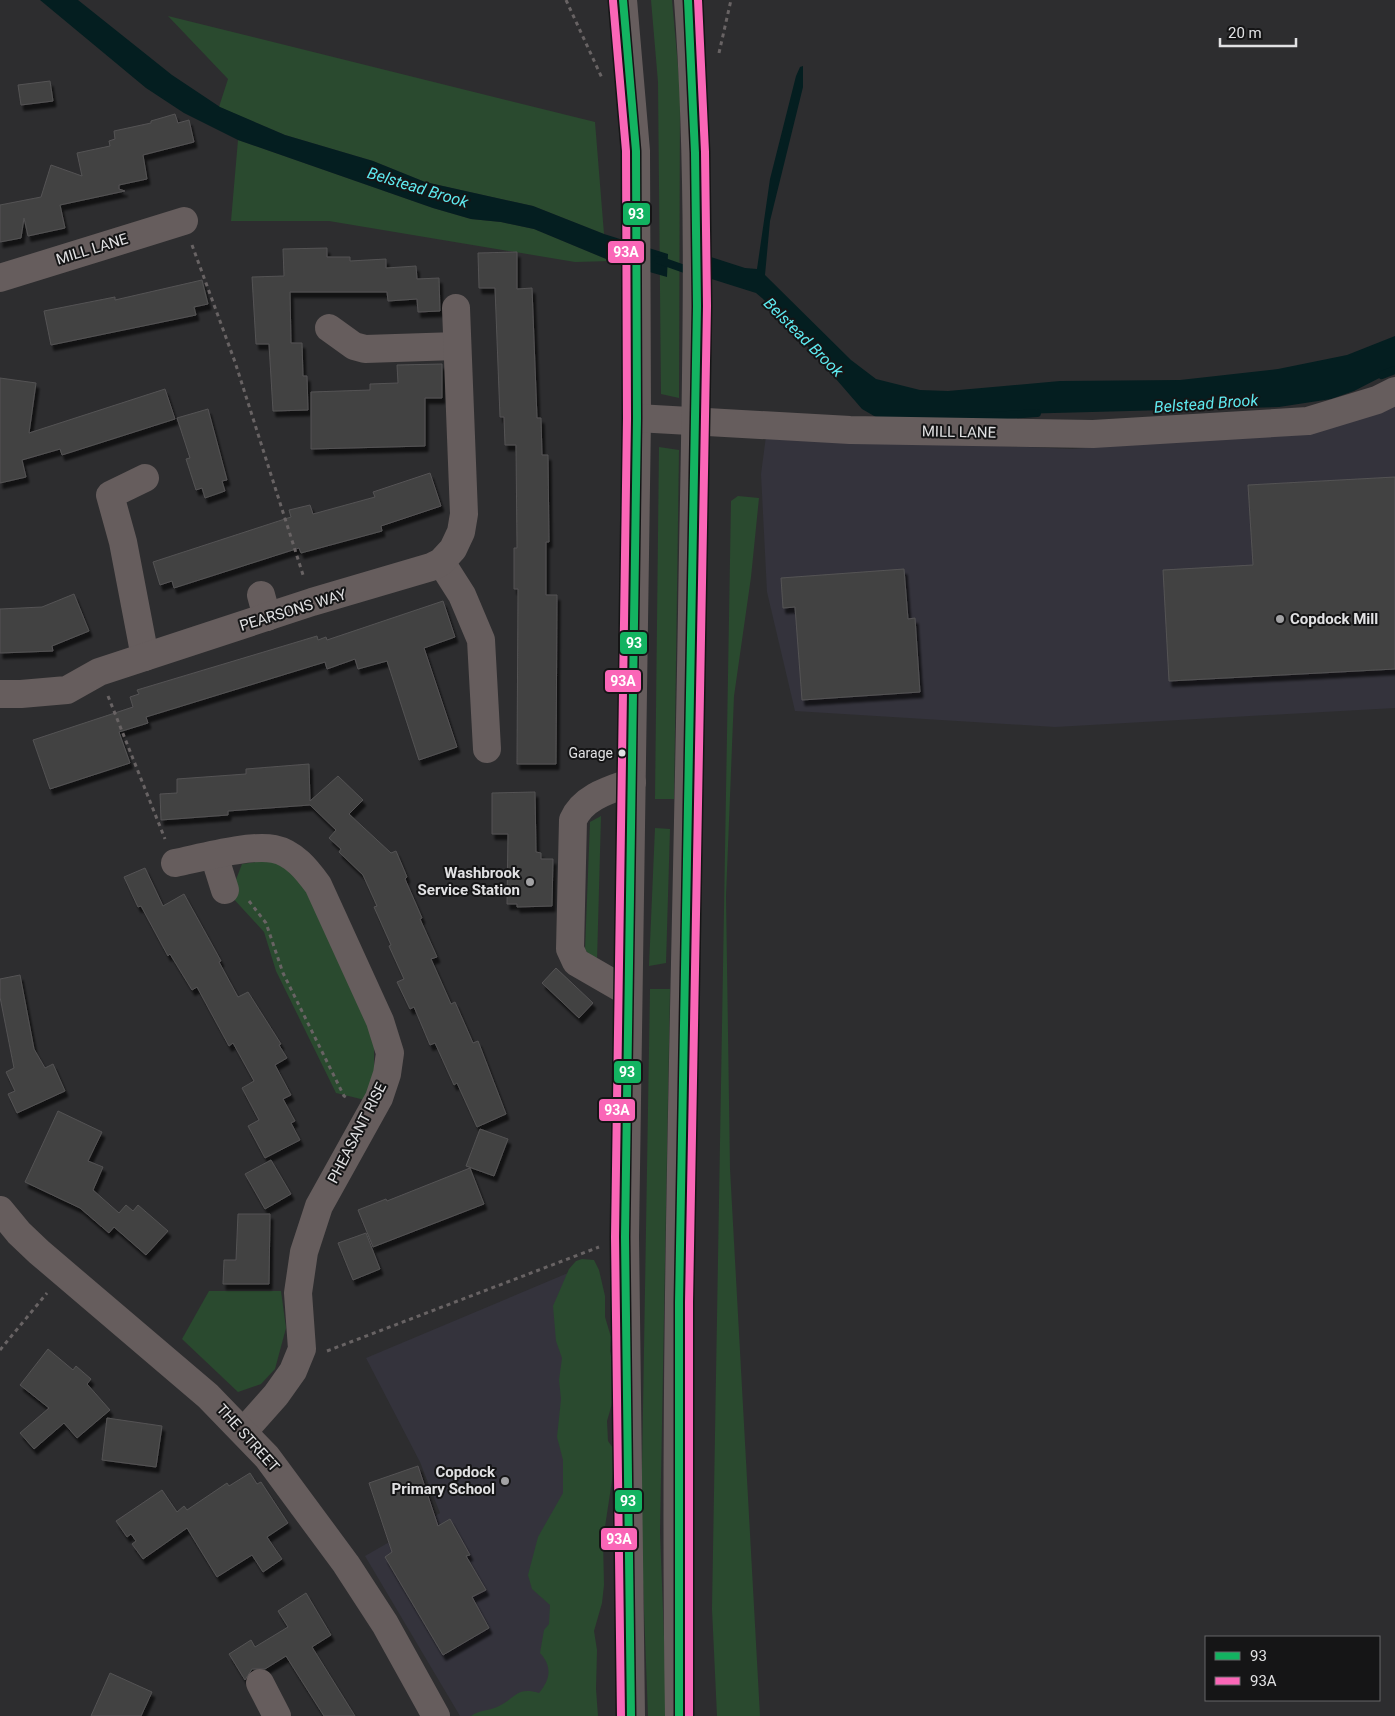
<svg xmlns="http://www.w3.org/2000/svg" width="1395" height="1716" viewBox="0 0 1395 1716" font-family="Roboto,sans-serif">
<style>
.built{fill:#34333c}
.green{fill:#2a4a2f}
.water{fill:#041e20}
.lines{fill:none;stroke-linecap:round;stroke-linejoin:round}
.stream{stroke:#041e20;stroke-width:8}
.building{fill:#424242;stroke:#545354;filter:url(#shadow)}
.path{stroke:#686364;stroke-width:3;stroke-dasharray:4 4;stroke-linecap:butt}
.minor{stroke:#665d5d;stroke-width:28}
.bus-1-casing{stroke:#151516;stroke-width:11}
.bus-2-casing{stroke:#151516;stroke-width:11}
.bus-1{stroke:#13b361;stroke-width:8}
.bus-2{stroke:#fa66b7;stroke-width:8}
.poi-dot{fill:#a2a2a4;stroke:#151516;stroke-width:2}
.bus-dot{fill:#e1e1e3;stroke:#151516;stroke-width:2}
.labels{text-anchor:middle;stroke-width:4;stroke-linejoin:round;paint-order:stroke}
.bus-label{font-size:14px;fill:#e1e1e3;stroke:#151516;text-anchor:end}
.street-label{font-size:15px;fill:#e1e1e3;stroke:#151516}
.poi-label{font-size:15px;font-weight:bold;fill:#e1e1e3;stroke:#151516;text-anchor:end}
.water-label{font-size:16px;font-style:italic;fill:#5ee9ef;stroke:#151516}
.line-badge{stroke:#151516;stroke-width:2}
.badge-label{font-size:14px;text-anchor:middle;font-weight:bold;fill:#fff}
</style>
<defs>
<filter id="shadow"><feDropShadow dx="3" dy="5.5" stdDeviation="1" flood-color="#0009"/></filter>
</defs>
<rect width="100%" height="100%" fill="#2d2d2f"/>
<!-- built -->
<g class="built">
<polygon points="1395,395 1395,708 1055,727 795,711 767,592 761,474 766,436 1072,449 1310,430"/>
<polygon points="587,1265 573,1716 460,1716 365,1556 440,1513 420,1462 366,1358"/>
</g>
<!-- green -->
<g class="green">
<polygon points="651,0 672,0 680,89 679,398 661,394 658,82"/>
<polygon points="168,16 595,122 604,234 533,206 425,182 373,161 285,135 219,107 228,79"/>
<polygon points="238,140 433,208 471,219 501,222 534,229 611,261 575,262 329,221 231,221"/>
<polygon points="659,447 679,450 674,799 655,799"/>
<polygon points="738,496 759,498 751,577 734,696 726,896 730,1169 760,1716 717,1716 712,1609 731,501"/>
<polygon points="601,816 597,961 585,950 590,822"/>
<polygon points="655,828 670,829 666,963 649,966"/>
<polygon points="271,860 299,875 374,1038 374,1071 365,1100 336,1093 276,971 264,932 230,895 242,864"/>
<polygon points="650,989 670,989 660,1532 667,1716 648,1716 641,1529"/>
<path d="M582,1259l12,1 5,10 6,26v21l6,20 -1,14 6,26v13l-9,31 1,20 5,7v26l-10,66 1,45 -2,18 -8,28 3,19 -1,39 2,27h-127c8,-6 17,-5 26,-9 19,-8 18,-21 42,-14 12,-14 13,-27 1,-40l4,-23 5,-6 1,-19 -18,-16 -4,-14 10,-38 25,-44v-33l-6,-23 4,-38 -2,-19 3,-22 -6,-17 -3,-35 16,-37 7,-8z"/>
<polygon points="209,1291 281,1291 286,1328 275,1369 261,1384 238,1392 182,1339"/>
</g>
<!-- water -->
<g class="water">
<polygon points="40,0 78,0 172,75 220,107 285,135 373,161 425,182 533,206 604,234 668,254 667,277 611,261 534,229 501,222 471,219 433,208 238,140 184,113 146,88"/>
<polygon points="803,66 803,87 770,221 765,275 851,360 876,379 920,390 948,391 1060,381 1180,380 1278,369 1347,355 1395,336 1395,370 1354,391 1331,399 1279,407 977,415 909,425 881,420 862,409 777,311 756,293 683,270 683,248 745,268 757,269 770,179 796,76 800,67"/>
</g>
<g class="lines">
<!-- stream -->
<g class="stream">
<polyline points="659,260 693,272"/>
<polyline points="1382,375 1395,370"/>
<polyline points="949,419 1037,413"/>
</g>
</g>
<!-- building -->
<g class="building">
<polygon points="50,81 53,101 21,105 18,85"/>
<polygon points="175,114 178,123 189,120 194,142 143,155 147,179 119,185 119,189 125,191 60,205 65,228 28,236 24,218 21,238 0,242 0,205 41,197 51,165 82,176 77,153 110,146 109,141 115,139 114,131 151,123 151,121"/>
<polygon points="327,248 327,257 350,257 350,261 386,259 386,268 416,266 417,279 439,278 440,311 418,312 417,299 388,301 387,292 290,292 291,343 302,343 303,376 307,376 308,410 273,411 269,344 256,344 252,277 284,276 283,249"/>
<polygon points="517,252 517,289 532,288 537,418 541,418 542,455 548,455 549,542 546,542 546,595 557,595 556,764 517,764 518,589 514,589 514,548 517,548 516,445 505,445 504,417 500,417 495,288 479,288 478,253"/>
<polygon points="202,280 208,304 194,307 196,315 51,345 44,311 115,297 115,300"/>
<polygon points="442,364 442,398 425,398 425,446 311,449 311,392 370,390 370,384 398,383 397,365"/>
<polygon points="0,378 36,383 29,433 165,389 175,419 62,455 60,449 22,460 26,477 0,483"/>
<polygon points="208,409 227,480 222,481 225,491 205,498 202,488 196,490 186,459 190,458 177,418"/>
<polygon points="430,473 441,506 381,526 382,531 301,553 299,548 174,588 172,581 160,585 153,562 291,517 289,510 310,505 313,514 375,497 373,492"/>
<polygon points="1395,477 1395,669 1169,681 1163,570 1253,565 1248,485"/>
<polygon points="904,569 908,619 915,618 920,692 802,700 795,607 783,608 781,578"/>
<polygon points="74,594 89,631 52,646 53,651 0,653 0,609 42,607"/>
<polygon points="443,601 455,637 424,648 457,747 419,760 387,661 358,669 355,659 327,669 325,662 146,717 148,723 119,732 130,763 50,789 33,740 133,707 130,697 139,694 137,690 317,636 318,640 326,637 327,640"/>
<polygon points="309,764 310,801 338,776 363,800 349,814 391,853 396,851 407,877 405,879 422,918 420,919 437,957 431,959 451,1004 455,1002 473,1043 478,1041 506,1114 477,1127 457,1083 454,1085 435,1043 430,1045 414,1007 410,1009 397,982 404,979 389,946 391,945 374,907 377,906 363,875 339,852 341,849 329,838 336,830 310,805 228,811 228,815 161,820 160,794 177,793 177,779 246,774 246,769"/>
<polygon points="535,792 536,852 541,853 541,859 553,859 552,906 517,907 517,904 507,904 508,834 492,834 492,793"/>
<polygon points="145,868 163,906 184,894 221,961 219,962 238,997 248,992 281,1044 279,1045 287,1058 275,1065 291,1095 283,1099 295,1121 291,1123 300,1140 265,1158 248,1126 259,1120 242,1088 254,1081 233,1043 229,1046 197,987 192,990 170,954 168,956 141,906 138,907 124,877"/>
<polygon points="556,968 593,1003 579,1018 542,983"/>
<polygon points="20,975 34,1049 45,1068 53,1064 65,1091 17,1113 8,1094 15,1091 6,1072 14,1068 0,997 0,979"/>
<polygon points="58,1111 102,1132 88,1161 103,1167 93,1190 119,1213 126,1205 133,1211 138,1205 168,1231 146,1255 114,1227 109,1233 80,1208 25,1182"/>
<polygon points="480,1129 508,1139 494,1176 466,1166"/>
<polygon points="271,1160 291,1194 265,1209 245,1174"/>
<polygon points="470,1168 484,1204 373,1247 358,1210 386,1199 387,1201"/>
<polygon points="238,1214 270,1214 269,1284 223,1284 224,1260 236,1260"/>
<polygon points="366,1233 380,1269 353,1280 338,1243"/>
<polygon points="48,1349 73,1370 76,1366 91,1379 87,1384 110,1410 77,1438 64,1423 34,1449 20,1433 49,1408 20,1385"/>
<polygon points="107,1418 162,1426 156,1467 102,1460"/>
<polygon points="418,1466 438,1526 450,1519 470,1555 466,1556 486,1590 472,1597 489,1628 443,1655 385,1557 392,1552 369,1483"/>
<polygon points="250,1473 257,1484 261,1482 288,1523 267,1537 282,1559 263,1572 252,1555 217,1577 187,1528 143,1559 132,1544 136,1541 131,1534 127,1537 116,1521 162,1490 177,1512 184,1506 187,1510 227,1483 229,1486"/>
<polygon points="306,1593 331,1635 312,1647 355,1716 324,1716 286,1656 265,1669 252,1669 245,1680 229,1654 251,1640 255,1647 288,1627 278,1611"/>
<polygon points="110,1673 152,1692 141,1716 91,1716"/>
</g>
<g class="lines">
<!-- path -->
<g class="path">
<polyline points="566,0 602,78"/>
<polyline points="719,53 731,0"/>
<polyline points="192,245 235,362 304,578"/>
<polyline points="108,696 165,839"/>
<polyline points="249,901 266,923 283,973 344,1096 349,1099"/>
<polyline points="0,1350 47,1293"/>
<polyline points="327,1351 599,1247"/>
</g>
<!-- minor -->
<g class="minor">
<polyline points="623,0 636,151 637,418 625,1237 631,1716"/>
<polyline points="0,278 184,221"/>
<polyline points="329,328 354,346 365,349 457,346"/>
<polyline points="637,418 850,430 1093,434 1308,421 1377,400 1395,391"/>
<polyline points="441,562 462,595 481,640 487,749"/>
<polyline points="261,595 267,617"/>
<polyline points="145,657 123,542 110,495 145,478"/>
<polyline points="0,694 21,694 67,690 99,672 312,602 431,567 441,562 453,549 461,532 464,514 456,308"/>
<polyline points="214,855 225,890"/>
<path d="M175,863c25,-5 75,-19 99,-14 20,4 33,21 44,36l62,136 10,32 -3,21 -8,24 -60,108 -15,46 -6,41 4,56 -9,22 -17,24 -32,36"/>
<path d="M628,992l-52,-30 -6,-13 3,-129c10,-23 36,-30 59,-38"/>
<polyline points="0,1210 19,1233 39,1252 208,1396 267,1457 346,1564 385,1624 436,1716"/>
<polyline points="260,1683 277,1716"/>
<path d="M679,1716c-6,-368 7,-736 13,-1104 3,-204 11,-409 -4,-612"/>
</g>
<defs>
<g id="bus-1">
<polyline points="623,0 636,151 637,418 625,1237 631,1716"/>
<polyline points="679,1716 679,1302 697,306 695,153 688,0"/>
</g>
<g id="bus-2">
<polyline points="613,1 626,151 627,418 615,1237 621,1716"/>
<polyline points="689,1716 689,1302 707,306 705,152 698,0"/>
</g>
</defs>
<!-- bus-1 casing -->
<use href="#bus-1" class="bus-1-casing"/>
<!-- bus-2 casing -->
<use href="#bus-2" class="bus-2-casing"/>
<!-- bus-1 -->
<use href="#bus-1" class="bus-1"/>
<!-- bus-2 -->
<use href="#bus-2" class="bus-2"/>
</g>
<!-- markers -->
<g class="poi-dot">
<circle cx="1280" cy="619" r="5"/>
<circle cx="530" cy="882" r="5"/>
<circle cx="505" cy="1481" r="5"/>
</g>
<circle class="bus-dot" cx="622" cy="753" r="4.5"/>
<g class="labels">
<!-- bus labels -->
<g class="bus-label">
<text x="613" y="758">Garage</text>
</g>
<!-- street labels -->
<g class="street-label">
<text transform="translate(92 249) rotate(-17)" y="5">MILL LANE</text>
<text transform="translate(959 432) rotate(1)" y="5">MILL LANE</text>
<text transform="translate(293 610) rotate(-17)" y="5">PEARSONS WAY</text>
<text transform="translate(357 1133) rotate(-63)" y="5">PHEASANT RISE</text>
<text transform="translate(248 1438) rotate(48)" y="5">THE STREET</text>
</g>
<!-- poi labels -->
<g class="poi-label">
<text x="1290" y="624" text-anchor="start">Copdock Mill</text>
<text x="520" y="878">Washbrook<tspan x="520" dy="17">Service Station</tspan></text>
<text x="495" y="1477">Copdock<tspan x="495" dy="17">Primary School</tspan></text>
</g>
<!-- water labels -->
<g class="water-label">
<text transform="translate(418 187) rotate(17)" y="6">Belstead Brook</text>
<text transform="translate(804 337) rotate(45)" y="6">Belstead Brook</text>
<text transform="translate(1206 403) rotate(-4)" y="6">Belstead Brook</text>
</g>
</g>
<g class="line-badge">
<rect x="622" y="202" width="29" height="24" rx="5" fill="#13b361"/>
<rect x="607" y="240" width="38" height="24" rx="5" fill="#fa66b7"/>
<rect x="619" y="631" width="29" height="24" rx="5" fill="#13b361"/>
<rect x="604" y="669" width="38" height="24" rx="5" fill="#fa66b7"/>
<rect x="613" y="1060" width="29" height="24" rx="5" fill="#13b361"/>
<rect x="598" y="1098" width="38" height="24" rx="5" fill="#fa66b7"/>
<rect x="614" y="1489" width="29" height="24" rx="5" fill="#13b361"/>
<rect x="600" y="1527" width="38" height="24" rx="5" fill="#fa66b7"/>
</g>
<g class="badge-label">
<text x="636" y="219">93</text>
<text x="626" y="257">93A</text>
<text x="634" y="648">93</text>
<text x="623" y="686">93A</text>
<text x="627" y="1077">93</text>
<text x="617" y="1115">93A</text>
<text x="628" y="1506">93</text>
<text x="619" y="1544">93A</text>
</g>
<!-- legend -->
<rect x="1205" y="1636" width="175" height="65" fill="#151516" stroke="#676768"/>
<rect x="1215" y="1652" width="25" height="8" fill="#13b361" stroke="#676768"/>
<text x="1250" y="1661" font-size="15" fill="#e1e1e3">93</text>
<rect x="1215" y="1677" width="25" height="8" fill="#fa66b7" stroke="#676768"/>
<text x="1250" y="1686" font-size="15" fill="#e1e1e3">93A</text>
<!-- scale -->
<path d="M1220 38v8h76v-8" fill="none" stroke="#e1e1e3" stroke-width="2.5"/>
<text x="1228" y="38" font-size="15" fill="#e1e1e3" stroke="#151516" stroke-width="4" paint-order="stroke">20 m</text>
</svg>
